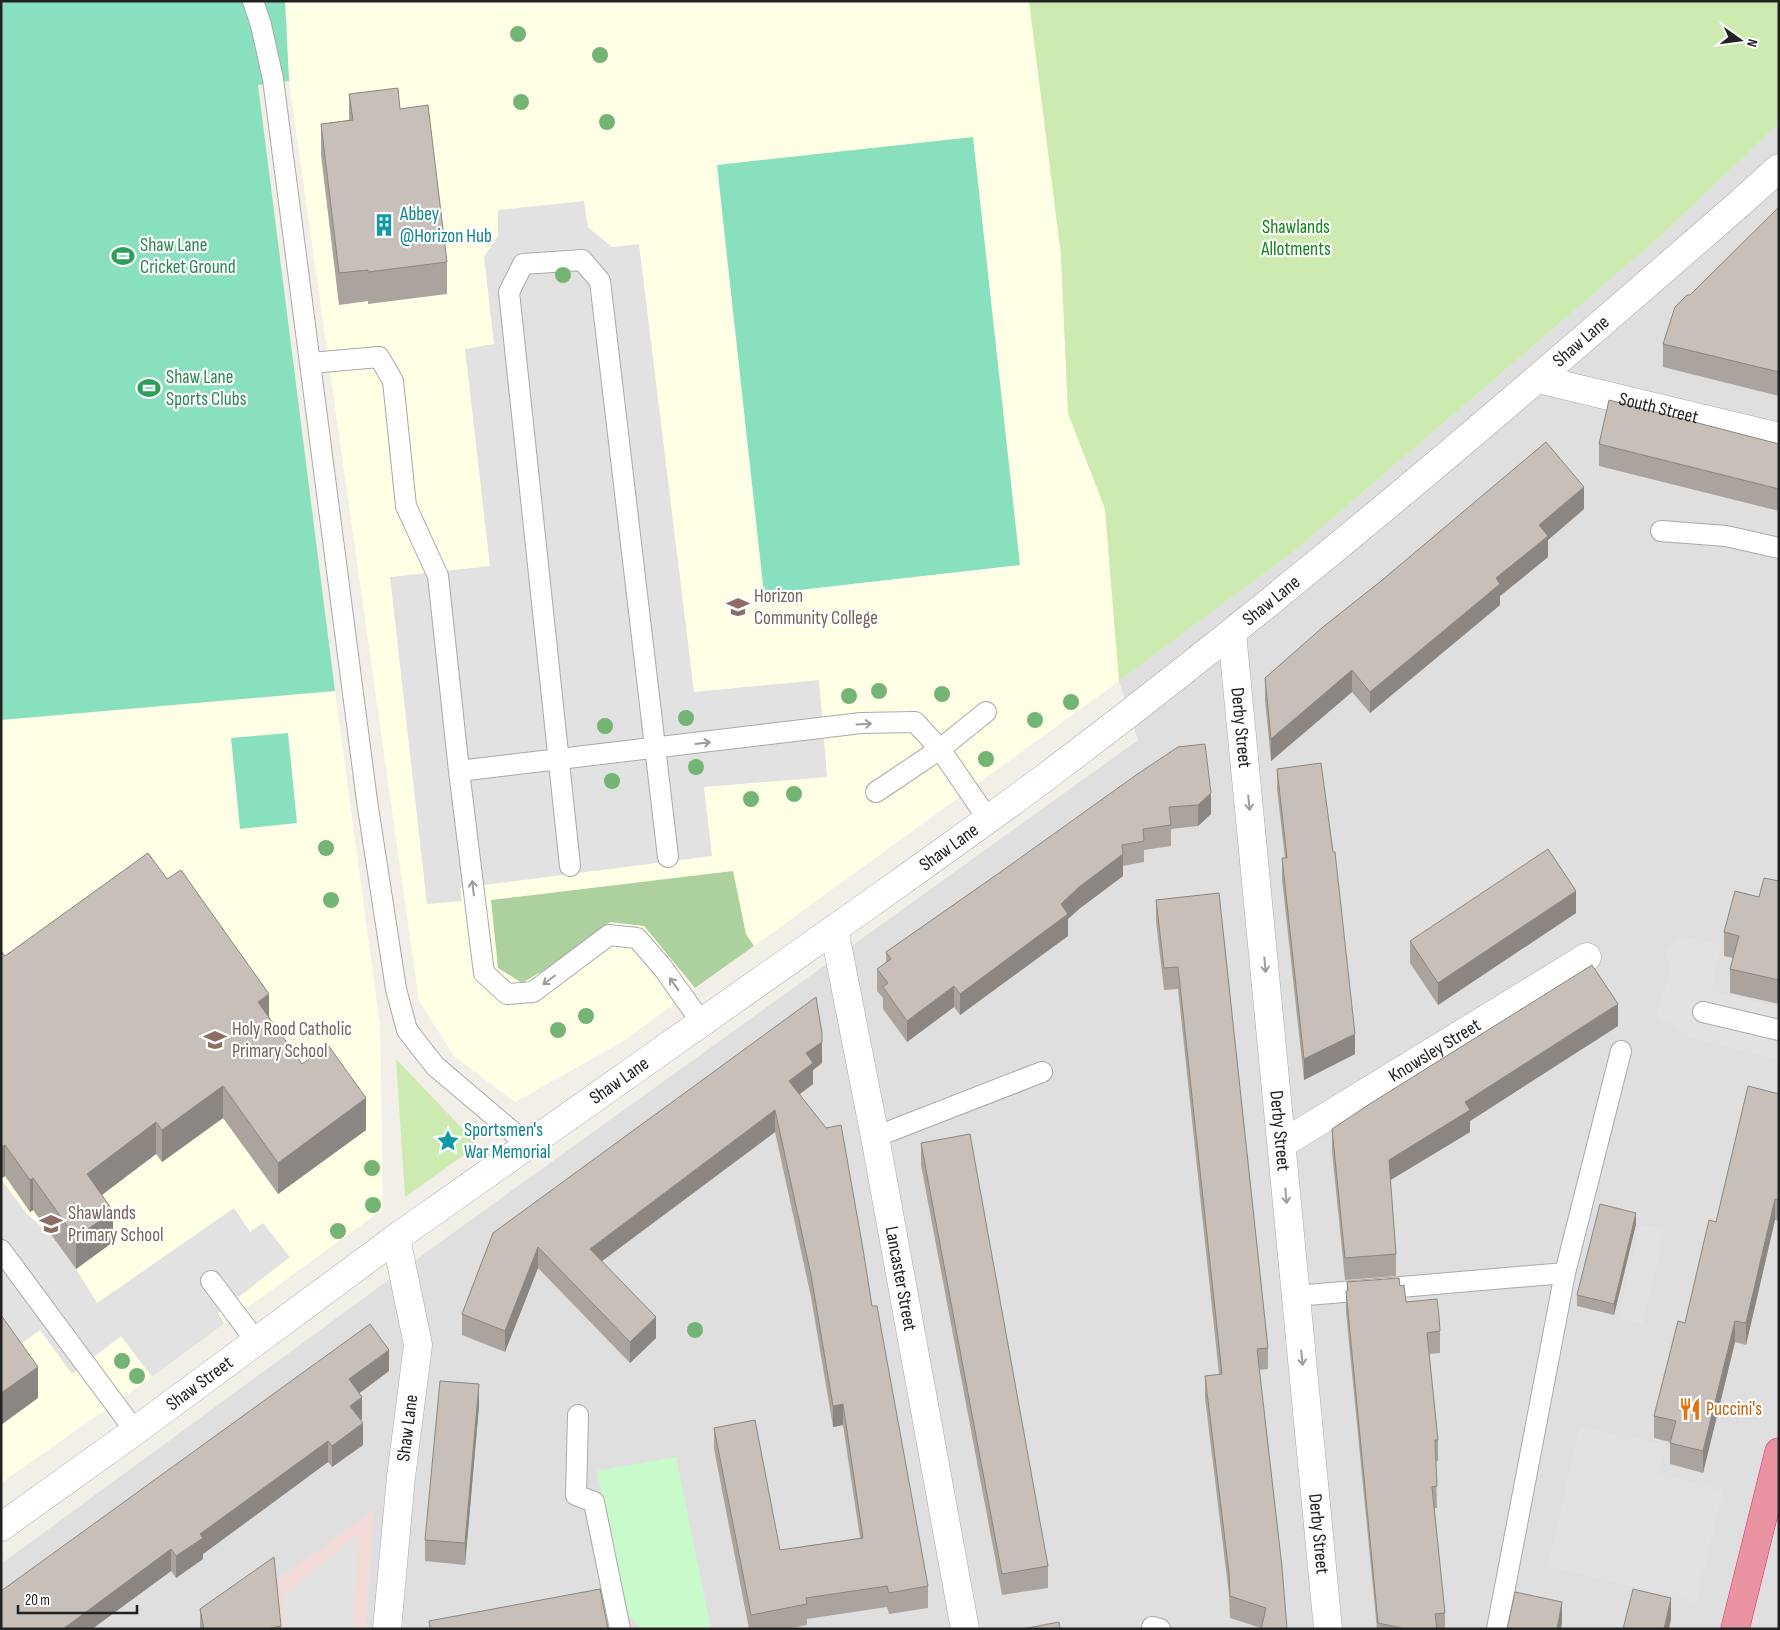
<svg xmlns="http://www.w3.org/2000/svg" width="1780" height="1630" viewBox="0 0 1780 1630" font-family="'Sofia Sans Condensed',sans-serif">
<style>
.residential{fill:#e0dfdf}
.commercial{fill:#f2dad9}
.education{fill:#ffffe5}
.grass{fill:#cdebb0}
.forest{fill:#add19e}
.park{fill:#c8facc}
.pitch{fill:#88e0be}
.parking{fill:#e2e2e2}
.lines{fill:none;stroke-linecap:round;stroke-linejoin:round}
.lane-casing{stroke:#a9a9a9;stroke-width:22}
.street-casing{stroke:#a9a9a9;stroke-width:29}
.highway-casing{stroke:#dc2a67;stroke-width:29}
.lane{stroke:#fff;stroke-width:20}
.street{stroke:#fff;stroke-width:28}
.highway{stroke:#e892a2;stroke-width:28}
.tree{fill:#74b475}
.wall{fill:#aba49e}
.shaded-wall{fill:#8b8681}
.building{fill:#c7bfb8;stroke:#8b8681}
.oneway{stroke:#9c9c9c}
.labels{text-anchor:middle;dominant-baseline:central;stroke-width:4.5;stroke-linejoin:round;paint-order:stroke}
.culture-label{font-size:19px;fill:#0d838f;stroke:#fff;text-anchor:start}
.park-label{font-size:19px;fill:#0c8416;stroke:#fff}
.leisure-label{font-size:19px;fill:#27864d;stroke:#fff;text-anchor:start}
.street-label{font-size:19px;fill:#222;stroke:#fff}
.education-label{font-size:19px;fill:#785e54;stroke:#fff;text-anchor:start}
.food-label{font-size:19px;fill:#c56008;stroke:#fff;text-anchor:start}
</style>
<rect width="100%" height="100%" fill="#f2efe9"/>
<!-- residential -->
<path class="residential" d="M1779 123V1629H1V1564L439 1243 1138 740 1119 681 1297 549 1662 235Z"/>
<!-- commercial -->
<path class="commercial" d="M374 1510 366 1629H208Z"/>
<!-- education -->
<path class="education" d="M285 1H1029L1061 255 1068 413 1105 509 1119 681 622 1042 515 1102 454 1056 419 1001 289 81Z
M335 691 380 1026 383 1209 152 1377 1 1483V720Z"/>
<!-- grass -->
<path class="grass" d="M1029 1H1779V123L1662 235 1297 549 1119 681 1105 509 1068 413 1061 255Z
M396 1059 478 1145 405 1197Z"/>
<!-- forest -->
<path class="forest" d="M733 871 746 934 754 946 695 988 644 926 610 922 548 968 522 983 498 968 491 900Z"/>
<!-- park -->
<path class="park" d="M676 1457 711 1629H642L626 1613 597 1471Z"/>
<!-- pitch -->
<path class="pitch" d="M1 1H285L289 81 258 85 335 691 1 720Z
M973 137 1020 565 764 594 717 165Z
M288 733 297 823 240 829 231 738Z"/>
<!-- parking -->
<path class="parking" d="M584 201 588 227 612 247 639 244 694 692 819 680 827 777 704 787 712 856 460 888 462 901 427 904 390 577 490 566 465 349 494 344 484 257 498 236V210Z
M1684 936 1721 946 1711 991 1779 1007V1060L1681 1036 1676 1026 1656 1018 1671 968 1664 949Z
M1 1179 27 1214 49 1233 76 1269 97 1303 234 1208 250 1232 263 1223 290 1257 218 1313 224 1324 152 1377 121 1336 72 1374 40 1330 14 1349 1 1331Z
M1641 1225 1665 1229 1642 1324 1618 1318Z
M1580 1426 1665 1445 1659 1473 1723 1491 1696 1602 1548 1566Z
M359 1534 352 1629H286L283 1596Z"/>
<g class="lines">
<defs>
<path id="lane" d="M253 1 261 25 273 79 367 801 396 989 407 1030 435 1066 527 1144
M311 363 379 357 393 381 406 506 438 576 459 771 484 973 507 994 533 992 609 935 637 938 663 968 702 1023
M1661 531 1726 536 1779 548
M459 771 861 723 915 722 940 749 988 819
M876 792 940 749 986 712
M570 866 509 292 523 264 582 260 600 281 668 857
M1703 1012 1779 1030
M875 1137 1042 1072
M1 1250 135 1431
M211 1281 256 1341
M1296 1296 1565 1273
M578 1415 576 1495 594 1502 620 1629
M1152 1627 1160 1629
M1497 1629 1565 1273 1621 1051"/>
<g id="street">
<path id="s1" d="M1538 379 1779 437"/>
<path id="s2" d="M1232 633 1328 1629"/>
<path id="s3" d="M834 929 875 1137 965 1629"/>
<path id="s4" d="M1282 1144 1587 957"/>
<path id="s5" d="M1 1527 135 1431 396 1238"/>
<path id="s6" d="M387 1629 401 1477 418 1345 396 1238C563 1119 731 1003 898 884 946 849 995 815 1043 779 1284 598 1512 402 1739 204L1779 168"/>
</g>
<path id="highway" d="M1735 1629 1779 1452"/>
</defs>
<!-- lane casing -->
<use href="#lane" class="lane-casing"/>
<!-- street casing -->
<use href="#street" class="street-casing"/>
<!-- highway casing -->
<use href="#highway" class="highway-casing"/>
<!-- lane -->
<use href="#lane" class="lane"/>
<!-- street -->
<use href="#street" class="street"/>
<!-- highway -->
<use href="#highway" class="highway"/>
</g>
<!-- trees -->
<g class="tree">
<circle cx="518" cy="34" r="8"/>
<circle cx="600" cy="55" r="8"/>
<circle cx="521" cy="102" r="8"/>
<circle cx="607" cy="122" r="8"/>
<circle cx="563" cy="275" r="8"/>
<circle cx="879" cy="691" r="8"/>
<circle cx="942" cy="694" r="8"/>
<circle cx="849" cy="696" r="8"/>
<circle cx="1071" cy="702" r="8"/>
<circle cx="686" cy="718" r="8"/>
<circle cx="1035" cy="720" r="8"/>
<circle cx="605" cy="726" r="8"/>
<circle cx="986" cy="759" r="8"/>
<circle cx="696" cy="767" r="8"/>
<circle cx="612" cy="781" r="8"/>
<circle cx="794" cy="794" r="8"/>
<circle cx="751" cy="799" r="8"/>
<circle cx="326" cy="848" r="8"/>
<circle cx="331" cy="900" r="8"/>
<circle cx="586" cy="1016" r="8"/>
<circle cx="558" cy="1030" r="8"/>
<circle cx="372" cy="1168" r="8"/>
<circle cx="373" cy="1205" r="8"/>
<circle cx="338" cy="1231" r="8"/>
<circle cx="695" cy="1330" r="8"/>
<circle cx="122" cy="1361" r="8"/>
<circle cx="137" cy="1376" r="8"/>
</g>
<!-- wall -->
<path class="wall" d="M349 94 400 109 447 262V294L368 304V301L339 305 321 155V124L349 120Z
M1779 207V396L1663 367V344L1690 295Z
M1599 444H1779V511L1599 466Z
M1584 509 1548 540V557L1500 596V605L1370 713 1352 692 1271 761 1265 700V678Z
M1178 747 1211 814 1198 826 1171 829V846L1144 850V862L1123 866V876L1079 909 1068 919V936L960 1015 954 1007 907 1042 883 1009V998L877 991V969L886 962V952L1002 871Z
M1277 769 1355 1054 1304 1080 1282 879V858H1285L1277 789Z
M167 879 302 1064 366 1130 278 1194 223 1118 162 1162 156 1154 102 1195 113 1242 76 1269 33 1210 30 1212 5 1176 1 1179V951L5 956Z
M1779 881V1004L1730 993V969L1733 958 1724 956V932L1759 897Z
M1219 893 1268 1348V1369L1259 1370 1282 1567 1261 1628 1230 1618 1229 1595 1205 1398V1376L1219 1374 1178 989 1164 990 1156 921V900Z
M1576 913 1438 1005 1410 963V941Z
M1618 1026 1470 1121V1132L1390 1180 1396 1254V1276L1345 1280 1332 1151V1129Z
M822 1063 813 1070V1084L800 1094 872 1306 928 1586V1608L889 1614 887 1607 807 1619V1625L787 1629H749L714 1449V1428L780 1550 860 1538 843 1425 833 1427 811 1297 775 1132 602 1261 656 1338 630 1363 538 1268 505 1352 462 1335V1314L493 1233Z
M1779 1094V1221L1775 1220 1746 1345 1735 1342 1703 1473 1670 1464V1442L1654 1438V1416L1685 1323 1716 1222Z
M921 1143 1048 1566V1588L1002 1595 921 1165Z
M1636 1224 1614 1315 1577 1306V1295Z
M1347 1282 1400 1286 1406 1302 1440 1331V1353L1429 1354 1438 1440V1461H1436L1437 1508H1434L1445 1613V1629H1377L1346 1312V1291H1347Z
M389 1371 359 1393 362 1419 360 1420 363 1445 332 1467 328 1462 203 1554V1559L176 1578 171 1571 92 1629H1Z
M479 1406 465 1565 425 1561V1540Z
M200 1609 281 1626V1629H200Z"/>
<!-- shaded-wall -->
<path class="shaded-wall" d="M1584 487V509L1548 540V557L1500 596V605L1370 713V692L1496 578 1539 525Z
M1352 670V692L1271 761V739Z
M1211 793V814L1198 826V805Z
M1123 854V876L1079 909 1068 919V936L960 1015V994L1079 887Z
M1576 891V913L1438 1005V983Z
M954 986V1007L907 1042V1021Z
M269 994V1026L258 1002Z
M1618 1004V1026L1470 1121V1132L1389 1181V1160L1465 1102Z
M1355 1034V1054L1304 1080V1059Z
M822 1042V1063L813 1070V1084L789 1102V1081L806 1053Z
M223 1086V1118L162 1162V1130Z
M366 1098V1130L278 1194V1163Z
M775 1110V1132L590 1270V1249Z
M156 1122V1154L87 1206V1174Z
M5 1145V1176L1 1179V1147Z
M33 1178V1210L30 1212V1180Z
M1775 1199V1220L1746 1345V1323Z
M113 1211V1242L76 1269V1238Z
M1636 1213V1224L1614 1315V1304Z
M538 1247V1268L505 1352V1331Z
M656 1317V1338L630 1363V1342Z
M1735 1321V1342L1703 1473V1451Z
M389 1350V1371L349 1401V1379Z
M38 1367V1398L1 1425V1393Z
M479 1384V1406L465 1565V1543Z
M362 1397V1419L350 1427V1406Z
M843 1404V1425L833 1427V1406Z
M363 1423V1445L332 1467V1446Z
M328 1441V1462L203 1554V1559L176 1578V1556L200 1534Z
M171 1549V1571L92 1629H63Z
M1671 1598V1619L1669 1629H1664Z
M1562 1602V1623L1561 1629H1557Z"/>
<!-- building -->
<path class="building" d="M398 88 400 109 428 105 447 262 368 272V270L339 273 321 124 353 120 349 94Z
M1779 207V372L1663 344 1675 307 1687 295H1690Z
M1609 400 1779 444V489L1599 444Z
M1546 442 1584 487 1539 525 1548 536 1496 578 1500 584 1370 692 1352 670 1271 739 1265 678 1323 627 1381 581Z
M1205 744 1211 793 1198 805 1169 807 1171 825 1143 829 1144 841 1122 845 1123 854 1079 887 1061 904 1068 914 960 994 954 986 907 1021 883 987 888 983 877 969 891 959 886 952 1002 871 1136 775 1178 747Z
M1321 763 1333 852H1335L1355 1034 1304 1059 1282 858H1287L1277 769Z
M1548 849 1576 891 1438 983 1410 941Z
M148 853 167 879 181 870 269 994 258 1002 302 1064 328 1045 366 1098 278 1163 223 1086 162 1130 156 1122 87 1174 113 1211 76 1238 33 1178 30 1180 5 1145 1 1147V951L5 956Z
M1764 878 1779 881V980L1730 969 1739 936 1724 932 1735 891 1759 897Z
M1219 893 1268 1348 1257 1349 1282 1567 1287 1629H1261L1266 1608 1230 1596 1229 1573 1205 1376 1222 1374 1178 967 1164 968 1156 900Z
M1592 965 1618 1004 1465 1102 1470 1110 1389 1160 1396 1254 1345 1258 1332 1129 1368 1105Z
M816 997 822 1033V1042L806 1053 813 1063 789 1081 826 1128 841 1125 863 1249 872 1306H877L928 1586 889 1593 887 1586 806 1598 807 1604 751 1615 714 1428 755 1420 780 1550 863 1538 843 1404 833 1406 811 1275 775 1110 590 1249 656 1317 630 1342 538 1247 505 1331 462 1314 493 1233Z
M1748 1086 1779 1094V1200L1775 1199 1746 1323 1735 1321 1703 1451 1670 1443 1676 1421 1654 1416 1678 1321 1685 1323 1709 1220 1716 1222Z
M970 1134 1048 1566 1002 1574 921 1143Z
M1600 1204 1636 1213 1614 1304 1577 1295Z
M1399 1278 1400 1286 1404 1285 1406 1302 1437 1299 1439 1316 1440 1331 1427 1333 1438 1440H1435L1437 1486 1432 1487 1445 1613 1435 1614 1437 1629H1406L1378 1623 1346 1291H1348L1347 1282Z
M1 1315 38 1367 1 1393Z
M370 1324 389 1350 349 1379 362 1397 350 1406 363 1423 332 1446 328 1441 200 1534 203 1538 176 1556 171 1549 63 1629H1V1591Z
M440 1381 479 1384 465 1543 425 1540Z
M274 1557 281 1626 266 1629H204L200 1609Z
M600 1589 608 1629H430L429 1621Z
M1633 1589 1671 1598 1664 1629H1623Z
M1515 1592 1562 1602 1557 1629H1507Z
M1059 1622 1060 1629H1022Z"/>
<!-- one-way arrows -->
<defs><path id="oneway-shaft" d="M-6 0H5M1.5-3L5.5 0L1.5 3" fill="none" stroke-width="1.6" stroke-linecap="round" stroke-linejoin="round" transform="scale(1.25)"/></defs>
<g class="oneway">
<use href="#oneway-shaft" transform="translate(864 724) rotate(-3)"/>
<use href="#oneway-shaft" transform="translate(703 743) rotate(-7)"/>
<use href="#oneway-shaft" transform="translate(1249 803) rotate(84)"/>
<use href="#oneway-shaft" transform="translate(473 888) rotate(-97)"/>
<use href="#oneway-shaft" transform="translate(1265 965) rotate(85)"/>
<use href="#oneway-shaft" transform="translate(549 980) rotate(143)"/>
<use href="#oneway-shaft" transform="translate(674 984) rotate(-125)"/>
<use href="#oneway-shaft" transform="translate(1286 1196) rotate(85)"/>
<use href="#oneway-shaft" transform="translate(1302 1358) rotate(84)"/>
</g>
<!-- icons -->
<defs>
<symbol id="building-bare" viewBox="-9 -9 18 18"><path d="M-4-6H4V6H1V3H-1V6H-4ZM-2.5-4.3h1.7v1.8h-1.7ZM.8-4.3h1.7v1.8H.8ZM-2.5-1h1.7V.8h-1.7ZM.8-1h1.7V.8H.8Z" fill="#0f9aa8" stroke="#fff" stroke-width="2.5" paint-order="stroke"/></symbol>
<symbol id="stadium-bare" viewBox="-9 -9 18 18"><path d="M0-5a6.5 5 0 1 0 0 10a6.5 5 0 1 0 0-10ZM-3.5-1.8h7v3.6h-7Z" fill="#2e9e5b" stroke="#fff" stroke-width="2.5" paint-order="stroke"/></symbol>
<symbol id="school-bare" viewBox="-9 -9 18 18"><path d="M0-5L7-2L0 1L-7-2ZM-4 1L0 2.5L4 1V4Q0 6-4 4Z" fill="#8d6e63" stroke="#fff" stroke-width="2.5" paint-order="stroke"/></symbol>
<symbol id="sight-bare" viewBox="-9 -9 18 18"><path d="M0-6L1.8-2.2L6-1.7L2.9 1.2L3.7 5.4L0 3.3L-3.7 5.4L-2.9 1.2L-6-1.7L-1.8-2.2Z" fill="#0f9aa8" stroke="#fff" stroke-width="2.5" paint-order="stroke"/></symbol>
<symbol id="restaurant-bare" viewBox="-9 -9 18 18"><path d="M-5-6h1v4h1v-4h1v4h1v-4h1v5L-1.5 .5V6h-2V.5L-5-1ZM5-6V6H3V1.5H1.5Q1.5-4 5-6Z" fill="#e8710a" stroke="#fff" stroke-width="2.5" paint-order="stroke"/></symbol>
</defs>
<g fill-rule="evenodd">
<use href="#building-bare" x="368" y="209" width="32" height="32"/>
<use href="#stadium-bare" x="107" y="240" width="32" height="32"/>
<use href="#stadium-bare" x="133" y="372" width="32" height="32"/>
<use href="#school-bare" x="722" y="591" width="32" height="32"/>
<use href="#school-bare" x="199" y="1024" width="32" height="32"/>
<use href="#sight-bare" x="432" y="1125" width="32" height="32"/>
<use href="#school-bare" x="35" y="1208" width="32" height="32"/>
<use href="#restaurant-bare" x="1674" y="1393" width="32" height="32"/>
</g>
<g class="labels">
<!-- culture labels -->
<g class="culture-label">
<text x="400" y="214">Abbey<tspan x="400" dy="22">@Horizon Hub</tspan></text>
<text x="464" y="1130">Sportsmen's<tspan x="464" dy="22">War Memorial</tspan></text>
</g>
<!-- park labels -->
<g class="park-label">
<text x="1296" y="227">Shawlands<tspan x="1296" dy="22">Allotments</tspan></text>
</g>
<!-- leisure labels -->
<g class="leisure-label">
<text x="140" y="245">Shaw Lane<tspan x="140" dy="22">Cricket Ground</tspan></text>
<text x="166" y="377">Shaw Lane<tspan x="166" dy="22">Sports Clubs</tspan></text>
</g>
<!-- street labels -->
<g class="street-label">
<text stroke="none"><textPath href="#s6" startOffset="1882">Shaw Lane</textPath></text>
<text stroke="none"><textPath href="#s1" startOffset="124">South Street</textPath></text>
<text stroke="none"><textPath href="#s6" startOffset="1478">Shaw Lane</textPath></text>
<text stroke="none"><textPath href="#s2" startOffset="95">Derby Street</textPath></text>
<text stroke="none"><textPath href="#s6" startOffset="1072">Shaw Lane</textPath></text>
<text stroke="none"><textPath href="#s4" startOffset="179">Knowsley Street</textPath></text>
<text stroke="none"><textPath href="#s6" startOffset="668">Shaw Lane</textPath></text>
<text stroke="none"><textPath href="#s2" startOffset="500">Derby Street</textPath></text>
<text stroke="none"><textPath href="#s3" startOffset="356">Lancaster Street</textPath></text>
<text stroke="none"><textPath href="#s5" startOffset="245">Shaw Street</textPath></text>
<text stroke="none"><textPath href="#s6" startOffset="202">Shaw Lane</textPath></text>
<text stroke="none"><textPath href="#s2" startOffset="905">Derby Street</textPath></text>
</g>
<!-- education labels -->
<g class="education-label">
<text x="754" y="596">Horizon<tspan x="754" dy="22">Community College</tspan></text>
<text x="232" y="1029">Holy Rood Catholic<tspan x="232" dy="22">Primary School</tspan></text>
<text x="68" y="1213">Shawlands<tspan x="68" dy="22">Primary School</tspan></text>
</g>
<!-- food labels -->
<g class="food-label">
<text x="1706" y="1409">Puccini's</text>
</g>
</g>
<!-- border -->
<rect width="1780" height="1630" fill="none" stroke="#222222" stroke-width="5"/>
<!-- north arrow -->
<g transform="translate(1740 40) rotate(104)" stroke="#ffffff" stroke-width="4" paint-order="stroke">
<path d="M0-4L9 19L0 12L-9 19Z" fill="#222222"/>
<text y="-8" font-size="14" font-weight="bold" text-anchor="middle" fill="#222222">N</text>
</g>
<!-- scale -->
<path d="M18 1605v8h119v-8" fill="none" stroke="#222222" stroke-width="2.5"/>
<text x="25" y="1605" font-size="15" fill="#222222" stroke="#ffffff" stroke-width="4" paint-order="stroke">20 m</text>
</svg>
